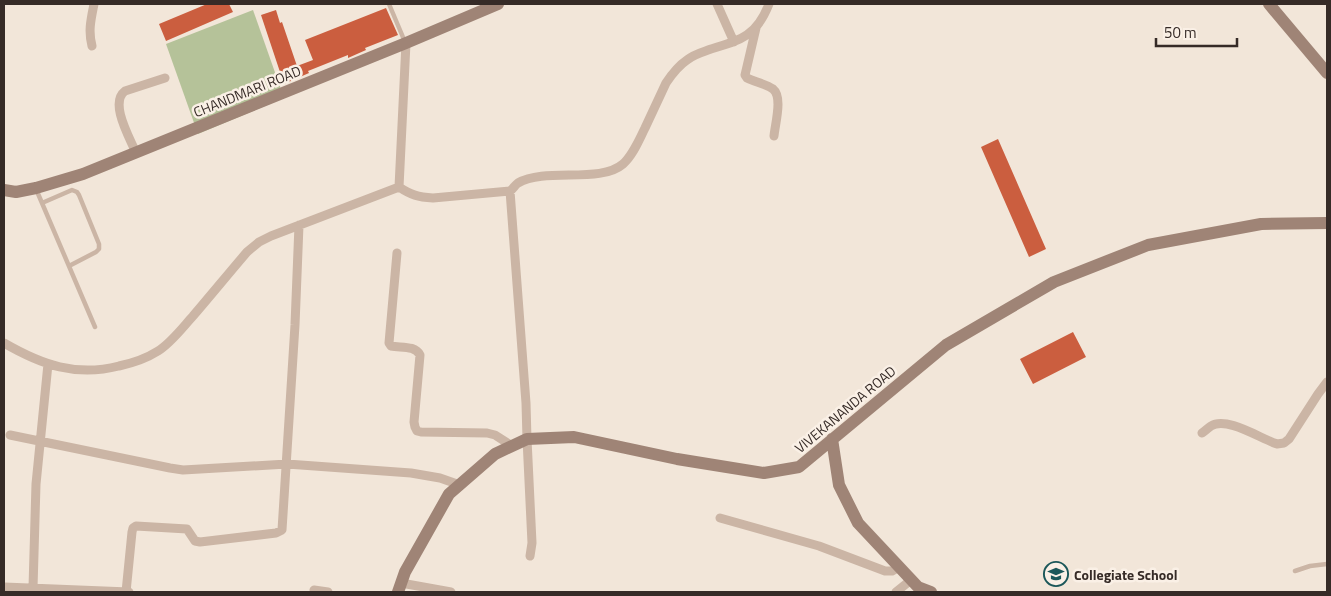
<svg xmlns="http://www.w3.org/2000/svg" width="1331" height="596" viewBox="0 0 1331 596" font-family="'Titillium Web',sans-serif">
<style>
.green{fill:#b5c299}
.building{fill:#cb5e3f}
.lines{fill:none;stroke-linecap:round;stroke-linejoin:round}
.lane{stroke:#cbb5a5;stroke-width:4.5}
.street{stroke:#cbb5a5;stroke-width:9}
.secondary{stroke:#9f8476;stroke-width:12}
.labels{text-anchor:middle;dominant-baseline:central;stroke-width:5;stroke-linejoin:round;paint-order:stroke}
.street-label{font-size:14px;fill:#362b27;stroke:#faf0e6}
.poi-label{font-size:14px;font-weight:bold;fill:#362b27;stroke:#faf0e6;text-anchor:start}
</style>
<rect width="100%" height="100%" fill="#f2e6d9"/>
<!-- green -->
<path class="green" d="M253 10 284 98 198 134 166 44Z"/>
<!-- building -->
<path class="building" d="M207 4H229L233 12 166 41 159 24Z
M386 8 398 35 365 48 366 50 348 58V55L308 71 309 73 284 84 261 15 276 10 280 23 282 22 297 66 313 60 305 40Z
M998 139 1046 249 1029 257 981 147Z
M1073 332 1086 357 1033 384 1020 359Z"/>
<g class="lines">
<!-- lane -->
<path class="lane" d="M389 4 405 42
M36 189 95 327
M42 203 72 190 77 192 79 195 99 244V249L96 252 69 266
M1295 571 1310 566 1327 564"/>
<!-- street -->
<path class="street" d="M717 4 734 42
M756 28 745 75 747 78C755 82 766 84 773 89 783 97 775 124 774 136
M92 46C88 31 91 19 94 4
M136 153C130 138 109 103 125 91L165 78
M399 187C411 195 418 197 433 198L510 191
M397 253 389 343 391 346C401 348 415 345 420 355L414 422 415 427 417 431 421 432 487 433 495 435 512 446
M4 343C42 365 76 377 119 366 133 363 147 358 158 351 171 343 183 327 193 316 211 295 229 273 247 252L259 242 271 236 399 187 406 43
M1202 433C1205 431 1208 428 1211 426 1227 416 1261 439 1277 444L1284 443 1289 439 1318 394 1327 382
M10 435 170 468 183 470 287 464 411 473 440 478 460 485
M720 518 819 546 885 571H892L899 567
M530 556 532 543 527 439 526 403 510 191C513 189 515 185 518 183 546 167 600 184 623 164 633 155 639 140 645 128 652 113 659 98 666 83 672 74 678 66 687 60 694 54 703 52 711 49 742 40 757 35 769 4
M401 583 451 592
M4 587 129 592
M33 588 36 484 48 364
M314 590 328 592
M126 592 132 532 133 528 136 526 187 529 195 541 200 542 276 533 282 530 295 325 299 225
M896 592 911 580"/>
<!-- secondary -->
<path class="secondary" d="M1269 4 1327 73
M4 190 16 192 36 188 83 174 406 43 498 4
M832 439 839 485 858 523 918 587 931 592
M398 592 405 572 449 494 495 454 527 439 574 437 677 459 764 473 799 467 946 345 1054 282 1148 245 1261 224 1327 223"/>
</g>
<!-- icons -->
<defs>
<symbol id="school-ring" viewBox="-11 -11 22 22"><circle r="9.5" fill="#faf0e6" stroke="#1b5759" stroke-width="1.5"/><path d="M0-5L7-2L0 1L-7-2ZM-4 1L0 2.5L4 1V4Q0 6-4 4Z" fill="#1b5759"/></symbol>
</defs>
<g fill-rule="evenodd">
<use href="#school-ring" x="1042" y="560" width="28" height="28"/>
</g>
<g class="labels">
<!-- street labels -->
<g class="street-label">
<text transform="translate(247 91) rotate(-22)">CHANDMARI ROAD</text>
<text transform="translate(845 409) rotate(-40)">VIVEKANANDA ROAD</text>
</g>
<!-- poi labels -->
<g class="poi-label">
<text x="1074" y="574">Collegiate School</text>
</g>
</g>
<!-- border -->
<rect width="1331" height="596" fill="none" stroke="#362b27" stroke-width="10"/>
<!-- scale -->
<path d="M1156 38v8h81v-8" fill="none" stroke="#362b27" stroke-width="2.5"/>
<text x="1164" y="38" font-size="15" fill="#362b27" stroke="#faf0e6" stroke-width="4" paint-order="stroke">50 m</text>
</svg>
